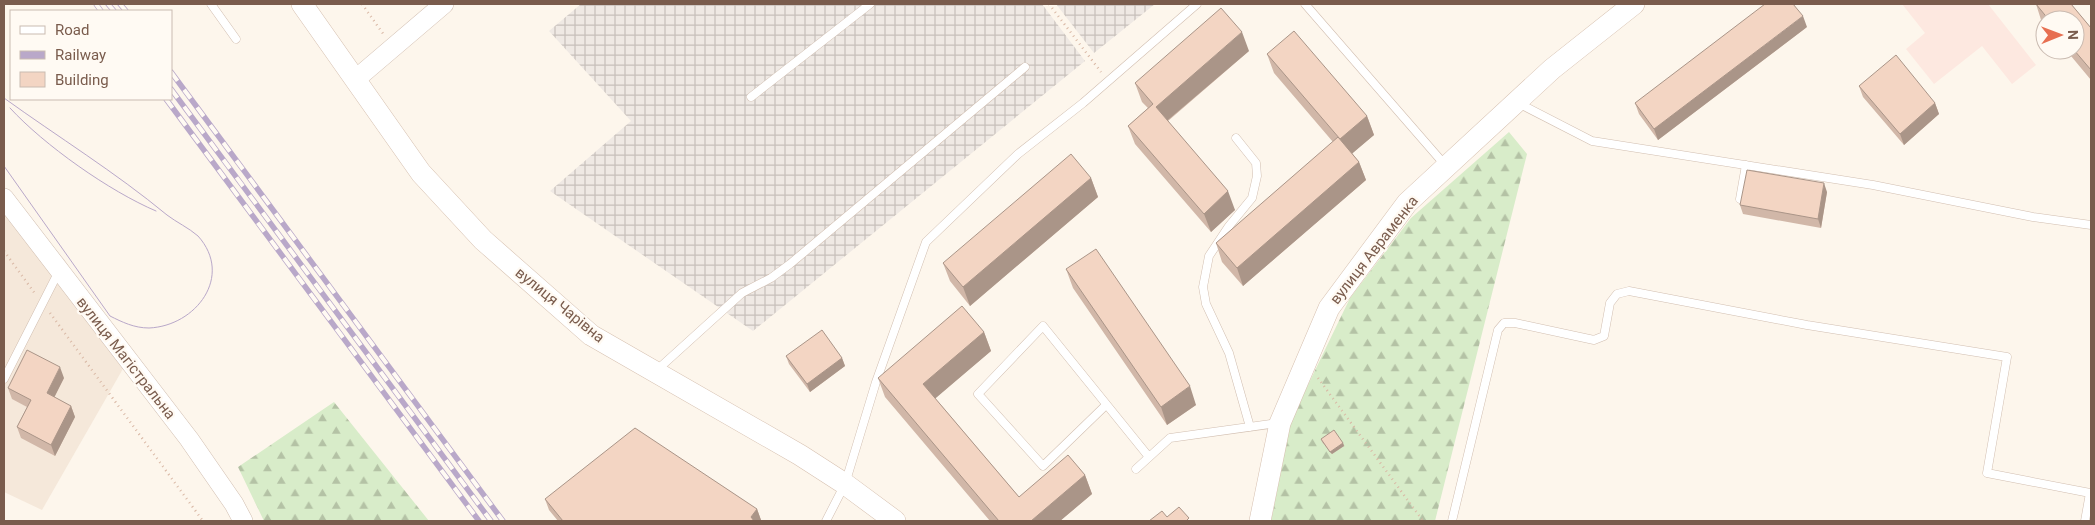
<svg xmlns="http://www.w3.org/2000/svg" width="2095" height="525" viewBox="0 0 2095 525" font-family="Roboto,sans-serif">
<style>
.residential{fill:#f5e8da}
.commercial{fill:#fde8e0}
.industrial{fill:url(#industrial-grid)}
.forest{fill:url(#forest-firs)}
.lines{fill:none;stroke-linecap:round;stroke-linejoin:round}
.service-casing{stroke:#d1beb0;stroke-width:9}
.tertiary-casing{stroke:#d1beb0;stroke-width:20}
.secondary-casing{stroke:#d6c0b0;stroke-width:22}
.path{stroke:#d9b8a5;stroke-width:2.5;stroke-dasharray:1 4;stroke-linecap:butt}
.service{stroke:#fff;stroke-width:8}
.tertiary{stroke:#fff;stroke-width:19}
.secondary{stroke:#fff;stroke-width:21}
.tram{stroke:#b9a8c9;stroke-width:1}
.rail-casing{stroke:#b9a8c9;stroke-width:5.5}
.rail{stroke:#fffaf3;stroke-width:4;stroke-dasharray:11;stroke-linecap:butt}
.wall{fill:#d1b7a8}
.shaded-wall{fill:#aa9588}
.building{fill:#f3d5c3;stroke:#aa9588}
.labels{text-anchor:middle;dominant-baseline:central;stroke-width:4.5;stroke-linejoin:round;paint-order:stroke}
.street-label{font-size:15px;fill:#7a5c4d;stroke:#fffaf3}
</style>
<defs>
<pattern id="industrial-grid" width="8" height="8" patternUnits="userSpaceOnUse" patternTransform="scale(1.25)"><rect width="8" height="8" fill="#efe9e4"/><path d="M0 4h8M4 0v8" fill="none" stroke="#c7c0bb"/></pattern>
<pattern id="forest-firs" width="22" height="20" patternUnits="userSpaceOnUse" patternTransform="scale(1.25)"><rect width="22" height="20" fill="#d8ecc9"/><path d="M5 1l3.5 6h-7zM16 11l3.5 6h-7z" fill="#b4c2a5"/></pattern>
</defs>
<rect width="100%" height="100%" fill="#fdf6ec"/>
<!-- residential -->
<path class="residential" d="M4 198 64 259 128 360 42 510 4 492Z"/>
<!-- commercial -->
<path class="commercial" d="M1902 4H1988L2036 65 2012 84 1982 46 1934 84 1906 49 1925 33Z"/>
<!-- industrial -->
<path class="industrial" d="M581 4H1042L1085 61 753 331 550 191 631 121 549 31Z
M1056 4H1155L1094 53Z"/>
<!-- forest -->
<path class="forest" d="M1509 132 1527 154 1435 521H1271L1291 420 1350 298 1411 218Z
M334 402 429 521H264L238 467Z"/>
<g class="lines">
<defs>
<path id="service" d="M211 4 236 39
M1305 4 1445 165
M751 97 870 4
M1518 103 1592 141 1873 185 2033 217 2091 225
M1236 138 1256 163 1257 176 1252 198 1229 226 1209 256 1203 287 1206 304 1229 353 1250 427
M1740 199 1746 165
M657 370 742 293 771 278 790 264 1025 67
M4 379 59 271
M1106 405 1043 466 978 394 1043 326 1149 457
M1136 469 1170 438 1278 423
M826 521 845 484 876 382 926 242 1018 154 1083 103 1197 4
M1452 521 1498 330 1504 323H1515L1594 340 1604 336 1610 303 1617 294 1629 291 1807 325 2007 357 1987 473 2090 493 2085 521"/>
<path id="tertiary" d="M356 79 444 4
M4 198 189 439 234 504 243 521"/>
<path id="secondary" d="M302 4 421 173 483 240 591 335 800 455 845 484 895 521
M1260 521 1280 423 1329 308 1407 203 1552 69 1634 4"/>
</defs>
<!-- service casing -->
<use href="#service" class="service-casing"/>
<!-- tertiary casing -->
<use href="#tertiary" class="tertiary-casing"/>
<!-- secondary casing -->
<use href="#secondary" class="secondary-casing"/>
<!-- path -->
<path class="path" d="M362 4 384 35
M1049 4 1101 72
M4 251 36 295
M50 313 203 521
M1318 378 1423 521"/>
<!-- service -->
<use href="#service" class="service"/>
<!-- tertiary -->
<use href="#tertiary" class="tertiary"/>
<!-- secondary -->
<use href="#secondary" class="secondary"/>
<!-- tram -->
<path class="tram" d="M4 98C58 137 115 172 167 215 176 222 189 228 198 236 234 276 196 326 149 328 134 328 122 322 110 316L4 166
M10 108C44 145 109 191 156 211"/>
<defs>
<path id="rail" d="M96 4 101 11
M108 4 114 11
M120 4 126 11
M171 72 503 521
M171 89 491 521
M166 99 479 521"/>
</defs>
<!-- rail casing -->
<use href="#rail" class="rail-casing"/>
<!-- rail -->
<use href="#rail" class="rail"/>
</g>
<!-- wall -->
<path class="wall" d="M2036 4H2071L2091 28V80L2066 50H2075V20H2045V26L2042 23Z
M1807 27 1658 140 1639 114 1635 103Z
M1249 51 1168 121 1235 210 1211 232 1135 144 1128 126 1148 108 1142 102 1135 83Z
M1267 54 1367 116 1374 135 1352 153 1359 162 1366 180 1243 286 1222 262 1216 243 1333 142 1274 73Z
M1859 86 1935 103 1939 114 1904 145 1863 97Z
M1091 178 1098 197 970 306 950 281 943 263Z
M1827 192 1821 228 1743 214 1740 205Z
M1066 269 1196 405 1167 425 1073 288Z
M984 332 991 351 935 398 1019 497 1085 475 1092 494 1060 521H990L885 397 878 378Z
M786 356 842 358 845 366 810 392 789 364Z
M64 378 54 397 71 406 75 417 55 456 21 438 17 427 27 407 12 399 8 388Z
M1321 439 1343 443 1344 446 1332 454 1322 442Z
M545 499 757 509 761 520 760 521H558L549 510Z"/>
<!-- shaded-wall -->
<path class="shaded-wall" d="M1803 16 1807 27 1658 140 1654 129Z
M1242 32 1249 51 1162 125 1156 107Z
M1935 103 1939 114 1904 145 1900 134Z
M1367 116 1374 135 1347 158 1340 139Z
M1359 162 1366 180 1243 286 1237 268Z
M1091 178 1098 197 970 306 963 287Z
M1824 183 1827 192 1821 228 1818 219Z
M1228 191 1235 210 1211 232 1204 214Z
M984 332 991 351 930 403 923 384Z
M842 358 845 366 810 392 807 384Z
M60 367 64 378 51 404 47 393Z
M1190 386 1196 405 1167 425 1161 407Z
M71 406 75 417 55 456 51 445Z
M1343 443 1344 446 1332 454 1330 452Z
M1085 475 1092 494 1060 521H1031Z
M757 509 761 520 760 521H752L751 517Z"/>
<!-- building -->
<path class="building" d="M1765 4H1793L1803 16 1654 129 1635 103Z
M2036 4H2071L2091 28V70L2074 50 2075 20H2049Z
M1221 8 1242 32 1156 107 1228 191 1204 214 1128 126 1153 104 1135 83Z
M1294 31 1367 116 1340 139 1267 54Z
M1896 55 1935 103 1900 134 1859 86Z
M1338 137 1359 162 1237 268 1216 243Z
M1071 154 1091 178 963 287 943 263Z
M1747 170 1824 183 1818 219 1740 205Z
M1096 249 1190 386 1161 407 1066 269Z
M962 306 984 332 923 384 1019 497 1068 455 1085 475 1031 521H999L878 378Z
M822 330 842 358 807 384 786 356Z
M27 350 60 367 47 393 71 406 51 445 17 427 31 400 8 388Z
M635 428 757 509 751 517 754 521H563L545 499Z
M1334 430 1343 443 1330 452 1321 439Z
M1179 507 1189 518 1186 521H1149L1162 511 1167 517Z"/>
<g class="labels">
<!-- street labels -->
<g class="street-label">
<text transform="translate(1374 250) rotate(-52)">вулиця Авраменка</text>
<text transform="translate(560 305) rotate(39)">вулиця Чарівна</text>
<text transform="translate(126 358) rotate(52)">вулиця Магістральна</text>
</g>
</g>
<!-- border -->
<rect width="2095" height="525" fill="none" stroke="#7a5c4d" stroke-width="10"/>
<!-- legend -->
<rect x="10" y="10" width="162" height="90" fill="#fffaf3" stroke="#cabbb1"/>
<rect x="20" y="26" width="25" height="8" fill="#ffffff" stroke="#cabbb1"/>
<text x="55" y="35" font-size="15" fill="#7a5c4d">Road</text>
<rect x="20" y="51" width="25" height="8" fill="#b9a8c9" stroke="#cabbb1"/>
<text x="55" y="60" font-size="15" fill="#7a5c4d">Railway</text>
<rect x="20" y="72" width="25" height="15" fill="#f3d5c3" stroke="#cabbb1"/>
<text x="55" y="85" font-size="15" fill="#7a5c4d">Building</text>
<!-- north arrow -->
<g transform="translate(2060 35) rotate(89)"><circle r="24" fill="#fffaf3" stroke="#cabbb1"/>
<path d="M0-4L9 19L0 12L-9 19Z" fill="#e76f51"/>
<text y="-8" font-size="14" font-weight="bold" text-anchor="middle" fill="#7a5c4d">N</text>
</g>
</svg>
